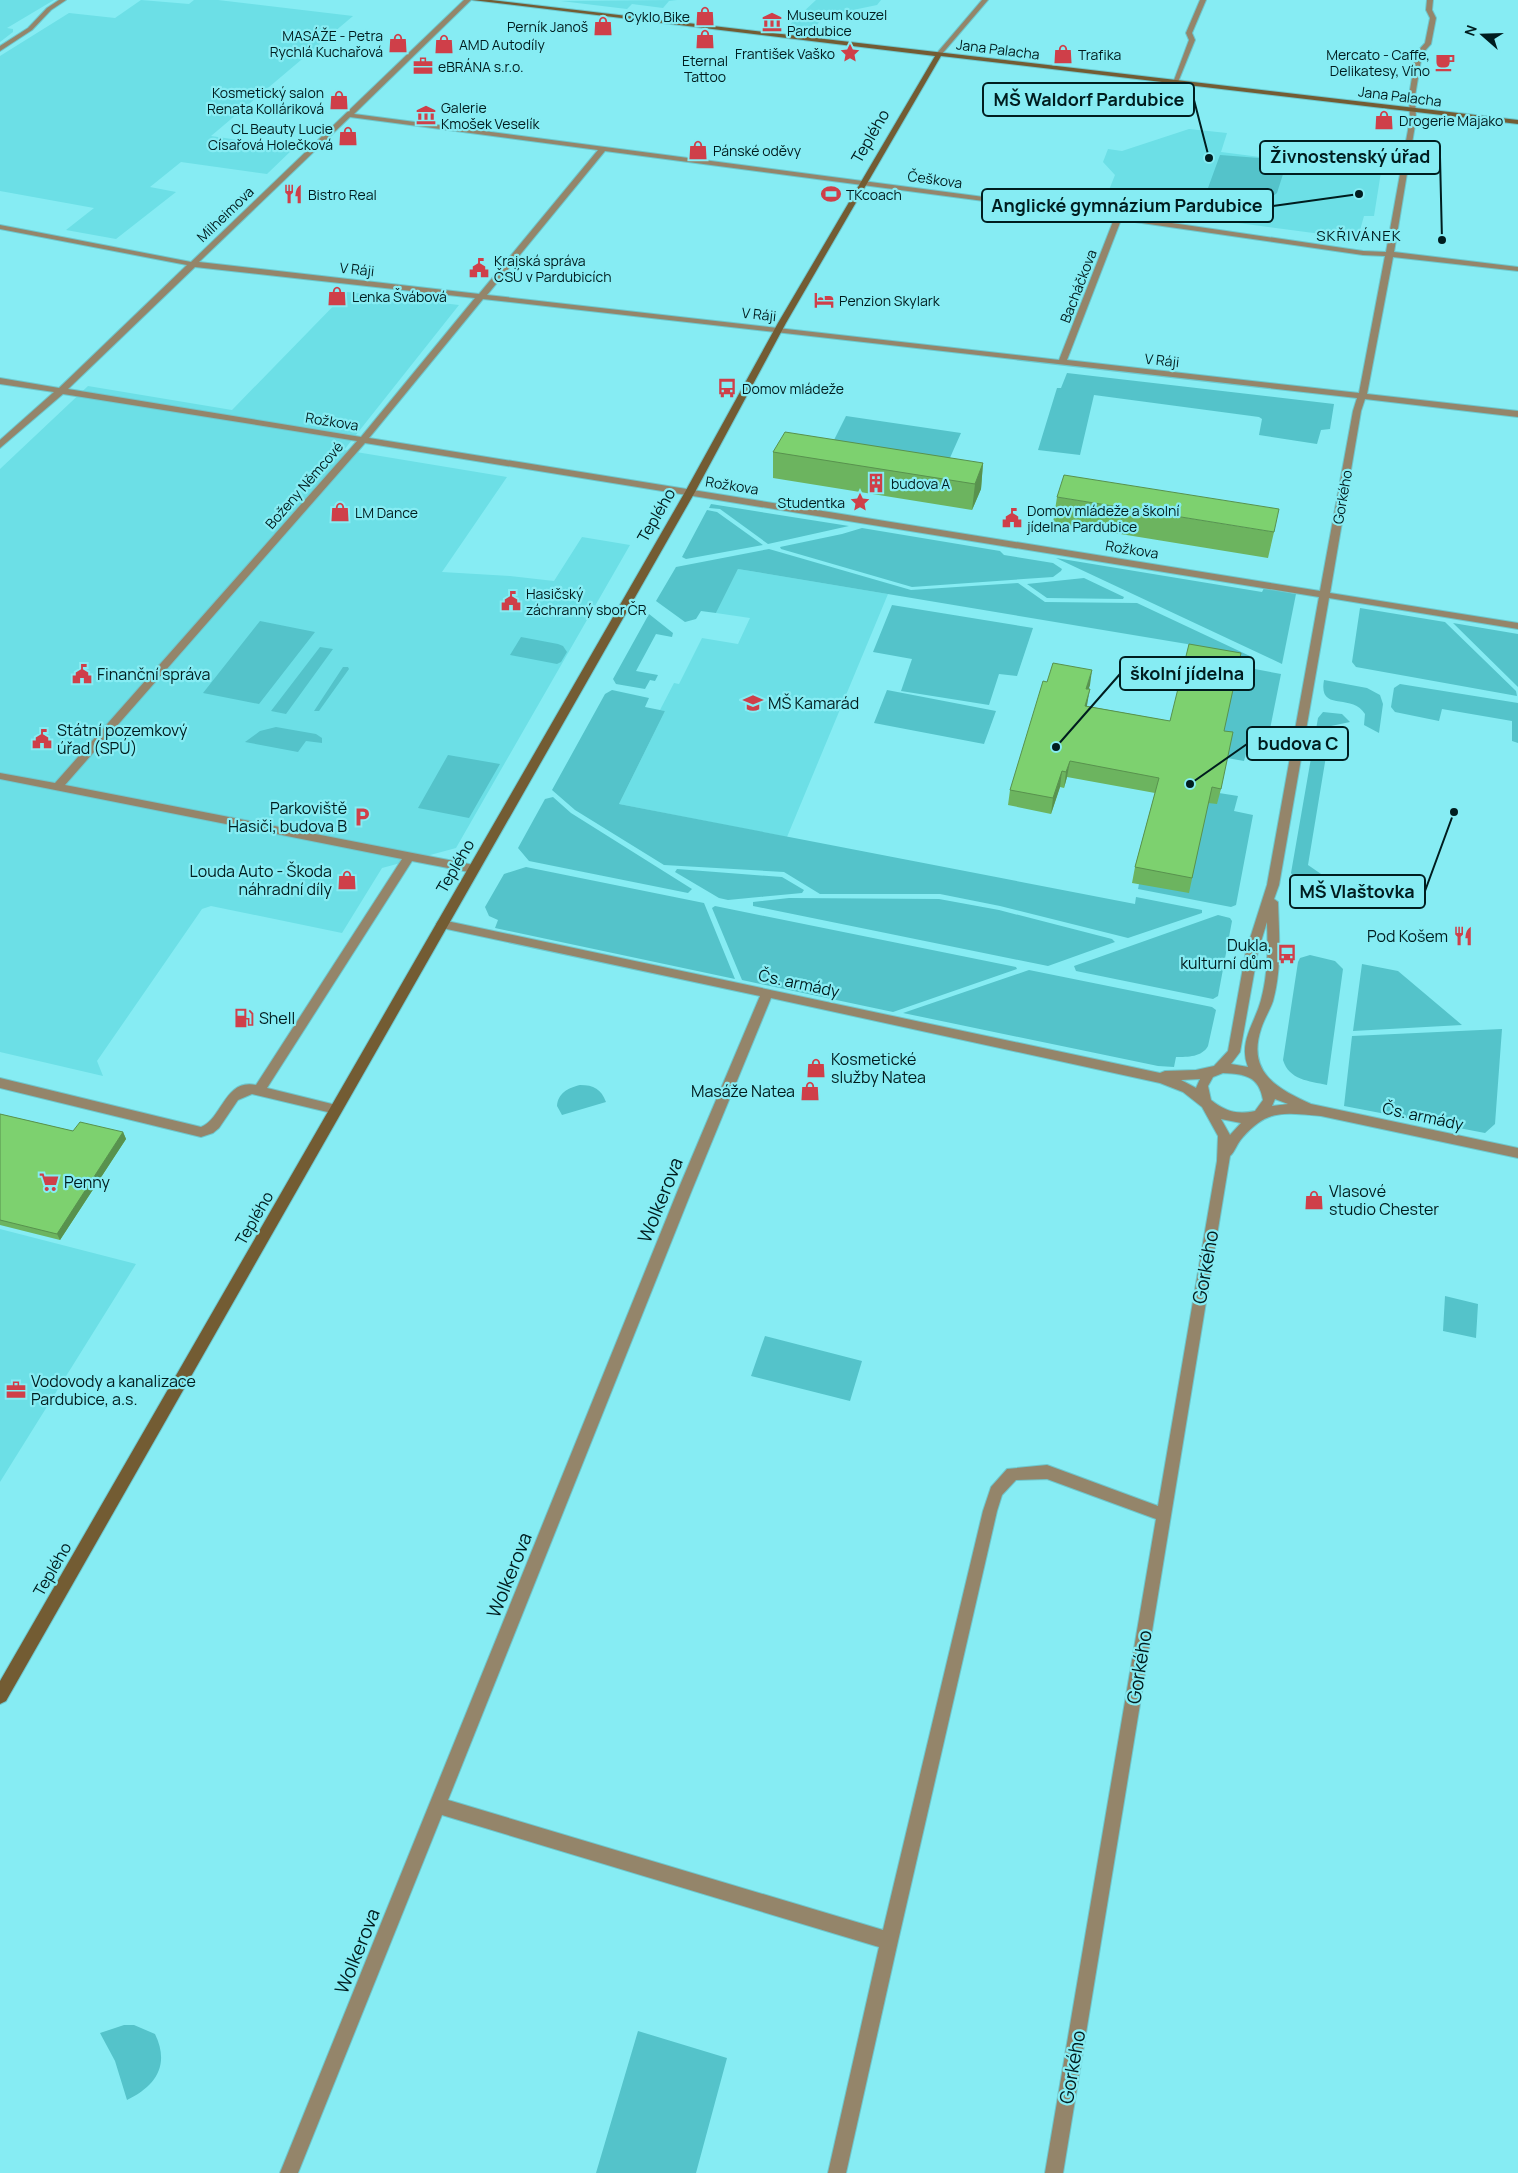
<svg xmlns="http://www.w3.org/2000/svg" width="1518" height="2173" viewBox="0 0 1518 2173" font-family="Manrope,sans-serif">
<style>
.built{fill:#6cdfe6}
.green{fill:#54c3ca}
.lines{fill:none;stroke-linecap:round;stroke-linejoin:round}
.street-casing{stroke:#6ec7cd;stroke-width:2}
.secondary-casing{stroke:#6ec7cd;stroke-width:2}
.street{fill:#94856a;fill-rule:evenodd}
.secondary{fill:#735c33;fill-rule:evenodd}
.wall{fill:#6cb45f}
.shaded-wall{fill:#58924e}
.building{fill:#7dd16f;stroke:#58924e}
.labels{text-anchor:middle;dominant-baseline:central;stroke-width:4.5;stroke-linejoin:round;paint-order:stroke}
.far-poi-label{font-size:14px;fill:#001d1f;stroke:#86ecf3;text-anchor:start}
.far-street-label{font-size:14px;fill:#001d1f;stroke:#86ecf3}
.far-neighbourhood-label{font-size:15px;letter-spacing:1px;fill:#001d1f;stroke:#86ecf3}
.street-label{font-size:16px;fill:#001d1f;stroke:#86ecf3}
.poi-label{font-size:16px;fill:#001d1f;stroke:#86ecf3;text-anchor:start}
.near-street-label{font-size:19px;fill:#001d1f;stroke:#86ecf3}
.leader{fill:none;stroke:#001d1f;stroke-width:2}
.callout-dot{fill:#001d1f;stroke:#86ecf3;stroke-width:2}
.callout{fill:#86ecf3;stroke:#001d1f;stroke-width:2}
.callout-label{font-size:18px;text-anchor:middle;font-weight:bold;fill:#001d1f}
</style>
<rect width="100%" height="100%" fill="#86ecf3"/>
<!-- built -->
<path class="built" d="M0 0H54L7 28 13 29V32L0 42Z
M141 0 189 4 194 0H218L353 16 211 136 294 148 267 174 181 162 150 187 176 192 116 239 66 230 94 208 0 191V56L69 13 115 18Z
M677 0 669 1 663 8 632 4 627 9 561 1Z
M816 0H881L877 5 824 16 813 30 787 27Z
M1189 129 1227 133 1221 152 1381 172 1374 216H1364L1359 234 1325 231 1321 234 1103 205 1115 175 1103 162 1108 149 1122 151Z
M347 292 459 305 344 450 507 477 442 572 510 576 554 581 582 537 630 545 456 848 382 868 342 933 211 906 202 909 97 1061 103 1076 0 1052V469L88 386 232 410Z
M738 569 888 594 787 837 619 804 665 711 660 710 674 683 679 684 702 638 738 644 750 618 716 613Z
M0 1229 136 1264 0 1482Z"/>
<!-- green -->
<path class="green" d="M1220 155 1259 158 1281 165 1284 171 1277 193C1262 205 1239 202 1222 195 1217 193 1214 189 1208 188Z
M1067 373 1334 404 1330 429 1321 430 1317 444 1259 435 1262 419 1259 417 1094 395 1080 455 1038 450 1057 388H1061Z
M846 416 961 433 949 460 833 442Z
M711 504 849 526 768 544 720 509 709 508Z
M707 510 717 512 763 545 686 559 682 557Z
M862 528 1000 551 1004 555 1053 563 1062 569 1061 571 1053 577 912 587 781 549 780 547 842 534Z
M769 549 911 590 1018 583 1045 602 1137 603 1252 657V660L1192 651 1193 645 738 569 716 613 701 611 696 619 685 622 656 601 676 567Z
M1056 558 1262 592 1264 588 1296 594 1282 664Z
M1084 578 1124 597 1123 599 1047 598 1027 584Z
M892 605 1033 628 1017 676 999 674 989 705 901 691 912 659 873 652Z
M1360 608 1445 622 1516 691 1517 696 1356 667 1352 662Z
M649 614 673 633 672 637 656 634 636 671 658 675 655 681 650 680 645 689 616 684 613 679Z
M260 621 315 632 259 704 203 693Z
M1453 623 1518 634V687Z
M521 637 558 644 563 646 567 652 561 662 557 664 510 655Z
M320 647 333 649 286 714 271 711Z
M1191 657 1281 674 1266 749 1248 746 1244 761 1227 758Z
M343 667H348L349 669 319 711H314Z
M1324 680 1367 688 1380 695 1383 704 1379 733 1364 725 1365 714C1352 692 1318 713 1324 680Z
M1400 684 1518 703V743L1512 741V721L1442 709 1439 721 1395 712 1391 707 1394 688Z
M612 690 649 698 645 707 665 711 619 804 1135 904 1136 897 1202 910V913L1128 938 1000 906 940 894H820L784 872 664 865 575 810 552 790 605 694Z
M887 690 996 711 984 744 874 723Z
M1323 712 1342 714 1350 722 1331 726 1308 865 1324 876 1321 882C1310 887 1296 884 1291 873L1318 718Z
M276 727 316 734 322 738V743L306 741 298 752 245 742 260 731Z
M448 755 500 764 469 818 418 808Z
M1219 793 1238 796 1234 811 1253 815 1236 905 1231 907 1138 889 1139 884 1208 803Z
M553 797 571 813 692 889 688 893 529 861 518 848 545 799Z
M526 867 704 903 735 979 495 928 498 920 489 916 485 907 504 874Z
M677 869 782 877 804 890 802 893 728 900 719 898 675 872Z
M789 898 939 899 999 910 1112 939 1115 942 1048 966 753 906V902Z
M715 906 1016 967 1017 969 893 1012 742 980 712 908Z
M1218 915 1230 918 1232 921 1218 996 1213 999 1076 971 1074 966Z
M1310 955 1335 961 1343 969 1327 1085C1309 1081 1289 1080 1283 1060L1298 962 1300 958Z
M1362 964 1398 971 1462 1025 1353 1031Z
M1029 970 1212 1007 1216 1010 1208 1046C1202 1057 1188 1057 1176 1057L1174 1067 1158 1066 903 1013Z
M1502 1029 1495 1124 1485 1133 1344 1106 1352 1036Z
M580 1085C594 1085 601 1089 606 1102L562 1115 557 1106C558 1093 568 1088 580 1085Z
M1445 1296 1478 1304 1476 1338 1443 1331Z
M765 1336 862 1361 850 1401 751 1376Z
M124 2025H134L155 2034C170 2065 156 2086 127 2100L115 2061 100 2033Z
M638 2031 727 2058 696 2173H596Z"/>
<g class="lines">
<defs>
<path id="street" d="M59 0H66L51 10 32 30 0 51V46L28 28 47 8Z
M464 0H471L354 114 1097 212 1363 251 1386 252 1410 119 1409 96 1416 53 1425 43 1430 18 1426 10 1427 0H1433L1432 10 1436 18 1431 44 1422 54 1415 96 1416 119 1394 252 1518 267V271L1393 257 1367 394 1518 411V417L1365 399 1361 411 1330 593 1518 623V629L1329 598 1279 885 1274 899 1278 902C1279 935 1282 968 1273 1001 1270 1010 1264 1019 1261 1029 1247 1072 1276 1088 1311 1104L1518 1148V1158L1321 1116C1286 1113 1268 1108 1243 1137 1237 1143 1235 1152 1230 1156L1063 2173H1045L1156 1519 1047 1479 1016 1480 1002 1495 997 1511 898 1941 846 2173H828L879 1947 442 1815 298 2173H280L678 1190 760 996 442 928 436 924 438 921 442 920 1160 1073 1165 1071 1196 1070 1214 1066 1228 1051 1246 951 1267 885 1319 597 365 443 65 785 474 865 480 869 474 873 412 861 267 1088 340 1106 342 1109 340 1112 336 1114 252 1094 238 1100 219 1128 213 1133 201 1137 0 1088V1078L201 1127C222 1119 225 1078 256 1085L402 859 0 779V773L55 783 357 441 63 394 0 448V440L54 392 0 384V378L59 388 187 265 0 229V225L191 262ZM350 117 598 150 479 294 199 262ZM605 151 1097 216 1114 219 1059 360 487 295ZM1121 220 1363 255 1385 256 1359 393 1067 360ZM195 267 475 298 361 437 68 389ZM483 299 1357 398 1353 411 1320 591 369 438ZM1267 922C1268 948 1268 974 1261 1000 1255 1023 1238 1042 1248 1067L1231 1064 1240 1052 1258 951ZM771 998 1160 1083 1183 1092 1202 1107 1218 1136 1217 1161 1158 1506 1047 1465 1007 1469 991 1487 983 1511 883 1930 448 1800 692 1190ZM1223 1073C1245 1074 1259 1076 1263 1100L1255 1111C1236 1115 1225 1111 1211 1100L1208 1086 1213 1077ZM1200 1079 1196 1088 1181 1080ZM1275 1099 1288 1104 1272 1106ZM1221 1119 1241 1123 1230 1135Z
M982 0H988L941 55H937V53Z
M1200 0H1206L1192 33 1195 40 1178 82 1173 83 1189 40 1186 33Z"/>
<path id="secondary" d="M472 0H491L1518 120V124L941 56 786 323 695 492 6 1701 0 1704V1681L685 492 778 323 935 56Z"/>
</defs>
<!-- street casing -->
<use href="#street" class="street-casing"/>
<!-- secondary casing -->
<use href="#secondary" class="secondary-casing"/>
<!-- street -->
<use href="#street" class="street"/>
<!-- secondary -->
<use href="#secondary" class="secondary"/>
</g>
<!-- wall -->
<path class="wall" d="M773 452 983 463 981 489 972 510 773 478Z
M1057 497 1274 532 1268 558 1053 523Z
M1047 682 1090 685 1088 689 1087 706 1224 731 1221 789 1217 804 1208 803 1189 893 1132 883 1135 867 1155 793 1067 777 1064 788 1060 787 1051 814 1008 805 1010 790Z
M0 1114 73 1131 123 1132 126 1139 60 1240 0 1225Z"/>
<!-- shaded-wall -->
<path class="shaded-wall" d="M983 463 981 489 972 510 975 484Z
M1092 670 1090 685 1084 704 1086 689Z
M1090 689 1087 705 1083 722 1085 706Z
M1070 761 1067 777 1064 788 1066 772Z
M1062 771 1060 787 1051 814 1053 798Z
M123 1132 126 1139 60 1240 57 1234Z"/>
<!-- building -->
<path class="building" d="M785 432 983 463 975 484 773 452Z
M1064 475 1279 509 1274 532 1057 497Z
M1189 644 1241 653 1224 731 1233 732 1221 789 1212 787 1192 878 1135 867 1159 778 1070 761 1066 772 1062 771 1053 798 1010 790 1043 681 1047 682 1053 663 1092 670 1086 689H1090L1085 706 1170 721Z
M0 1114 73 1131 80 1122 123 1132 57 1234 0 1220Z"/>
<!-- icons -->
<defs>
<symbol id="shop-bare" viewBox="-9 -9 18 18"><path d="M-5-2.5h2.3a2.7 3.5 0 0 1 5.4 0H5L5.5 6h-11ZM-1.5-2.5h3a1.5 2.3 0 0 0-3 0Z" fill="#cf3f49" stroke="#86ecf3" stroke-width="2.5" paint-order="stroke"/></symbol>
<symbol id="museum-bare" viewBox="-9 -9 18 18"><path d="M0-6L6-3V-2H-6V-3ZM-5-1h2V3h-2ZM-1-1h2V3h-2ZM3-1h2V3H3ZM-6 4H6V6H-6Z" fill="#cf3f49" stroke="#86ecf3" stroke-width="2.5" paint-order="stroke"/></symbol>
<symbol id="sight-bare" viewBox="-9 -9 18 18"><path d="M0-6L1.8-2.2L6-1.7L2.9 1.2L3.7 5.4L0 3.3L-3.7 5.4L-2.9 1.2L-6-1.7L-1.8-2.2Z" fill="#cf3f49" stroke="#86ecf3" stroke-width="2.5" paint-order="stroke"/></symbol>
<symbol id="cafe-bare" viewBox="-9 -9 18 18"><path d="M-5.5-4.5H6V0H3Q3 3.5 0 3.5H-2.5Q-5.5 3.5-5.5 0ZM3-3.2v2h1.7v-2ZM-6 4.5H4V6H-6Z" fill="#cf3f49" stroke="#86ecf3" stroke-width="2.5" paint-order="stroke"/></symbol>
<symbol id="office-bare" viewBox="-9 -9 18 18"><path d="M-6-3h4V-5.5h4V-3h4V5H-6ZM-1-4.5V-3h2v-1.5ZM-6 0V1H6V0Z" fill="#cf3f49" stroke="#86ecf3" stroke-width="2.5" paint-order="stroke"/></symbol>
<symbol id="restaurant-bare" viewBox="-9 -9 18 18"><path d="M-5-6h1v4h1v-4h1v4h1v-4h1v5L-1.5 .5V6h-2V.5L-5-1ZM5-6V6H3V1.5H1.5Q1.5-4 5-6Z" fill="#cf3f49" stroke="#86ecf3" stroke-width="2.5" paint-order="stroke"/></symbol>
<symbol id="stadium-bare" viewBox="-9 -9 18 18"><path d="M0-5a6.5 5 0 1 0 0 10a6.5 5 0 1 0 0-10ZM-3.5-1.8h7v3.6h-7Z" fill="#cf3f49" stroke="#86ecf3" stroke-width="2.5" paint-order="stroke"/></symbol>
<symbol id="civic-bare" viewBox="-9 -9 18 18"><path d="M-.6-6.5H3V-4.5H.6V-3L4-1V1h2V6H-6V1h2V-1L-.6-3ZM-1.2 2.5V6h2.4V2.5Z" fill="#cf3f49" stroke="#86ecf3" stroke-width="2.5" paint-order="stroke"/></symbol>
<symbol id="hotel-bare" viewBox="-9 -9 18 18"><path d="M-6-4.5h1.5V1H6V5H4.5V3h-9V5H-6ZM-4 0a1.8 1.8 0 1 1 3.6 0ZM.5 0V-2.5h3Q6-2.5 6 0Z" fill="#cf3f49" stroke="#86ecf3" stroke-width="2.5" paint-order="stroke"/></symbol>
<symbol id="bus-bare" viewBox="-9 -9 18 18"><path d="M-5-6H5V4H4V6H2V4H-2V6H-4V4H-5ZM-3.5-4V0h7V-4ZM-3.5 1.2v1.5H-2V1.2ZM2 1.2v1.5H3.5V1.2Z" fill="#cf3f49" stroke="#86ecf3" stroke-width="2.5" paint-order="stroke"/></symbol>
<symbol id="building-bare" viewBox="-9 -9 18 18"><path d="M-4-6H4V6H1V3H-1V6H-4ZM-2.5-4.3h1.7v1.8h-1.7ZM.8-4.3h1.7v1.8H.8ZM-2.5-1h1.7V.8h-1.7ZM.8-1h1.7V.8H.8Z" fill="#cf3f49" stroke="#86ecf3" stroke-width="2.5" paint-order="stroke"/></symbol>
<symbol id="school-bare" viewBox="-9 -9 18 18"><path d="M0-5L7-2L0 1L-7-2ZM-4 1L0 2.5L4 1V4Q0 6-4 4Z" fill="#cf3f49" stroke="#86ecf3" stroke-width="2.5" paint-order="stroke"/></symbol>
<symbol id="parking-bare" viewBox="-9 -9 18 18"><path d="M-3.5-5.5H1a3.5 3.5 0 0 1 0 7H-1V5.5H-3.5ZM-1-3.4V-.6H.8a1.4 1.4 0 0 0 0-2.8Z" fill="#cf3f49" stroke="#86ecf3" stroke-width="2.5" paint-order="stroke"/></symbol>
<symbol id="fuel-bare" viewBox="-9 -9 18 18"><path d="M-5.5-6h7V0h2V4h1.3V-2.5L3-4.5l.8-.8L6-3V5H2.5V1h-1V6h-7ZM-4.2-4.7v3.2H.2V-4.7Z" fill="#cf3f49" stroke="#86ecf3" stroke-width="2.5" paint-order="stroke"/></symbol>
<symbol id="supermarket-bare" viewBox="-9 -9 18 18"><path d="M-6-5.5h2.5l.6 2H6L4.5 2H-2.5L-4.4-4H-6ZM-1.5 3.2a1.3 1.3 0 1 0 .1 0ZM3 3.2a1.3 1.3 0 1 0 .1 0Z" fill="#cf3f49" stroke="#86ecf3" stroke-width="2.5" paint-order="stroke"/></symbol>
</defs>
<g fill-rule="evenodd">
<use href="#shop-bare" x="691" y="2" width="28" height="28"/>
<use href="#museum-bare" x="758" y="8" width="28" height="28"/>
<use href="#shop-bare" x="589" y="12" width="28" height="28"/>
<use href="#shop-bare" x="691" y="25" width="28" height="28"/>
<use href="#shop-bare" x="384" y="29" width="28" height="28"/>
<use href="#shop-bare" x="430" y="30" width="28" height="28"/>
<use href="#sight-bare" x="836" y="39" width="28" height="28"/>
<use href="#shop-bare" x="1049" y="40" width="28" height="28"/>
<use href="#cafe-bare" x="1431" y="48" width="28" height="28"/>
<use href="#office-bare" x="409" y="52" width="28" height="28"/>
<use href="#shop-bare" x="325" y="86" width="28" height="28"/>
<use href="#museum-bare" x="412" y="101" width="28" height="28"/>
<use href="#shop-bare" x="1370" y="106" width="28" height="28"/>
<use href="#shop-bare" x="334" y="122" width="28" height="28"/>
<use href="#shop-bare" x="684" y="136" width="28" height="28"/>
<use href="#restaurant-bare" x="279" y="180" width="28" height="28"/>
<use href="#stadium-bare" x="817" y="180" width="28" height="28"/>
<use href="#civic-bare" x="465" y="254" width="28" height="28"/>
<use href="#shop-bare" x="323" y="282" width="28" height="28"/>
<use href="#hotel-bare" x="810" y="286" width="28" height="28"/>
<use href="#bus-bare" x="713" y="374" width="28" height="28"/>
<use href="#building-bare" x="862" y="469" width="28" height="28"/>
<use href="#sight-bare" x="846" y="488" width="28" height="28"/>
<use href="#shop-bare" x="326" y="498" width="28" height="28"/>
<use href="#civic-bare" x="998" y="504" width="28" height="28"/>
<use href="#civic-bare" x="497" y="587" width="28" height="28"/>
<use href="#civic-bare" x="68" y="660" width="28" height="28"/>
<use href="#school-bare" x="739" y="689" width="28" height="28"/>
<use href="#civic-bare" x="28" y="725" width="28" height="28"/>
<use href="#parking-bare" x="348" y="803" width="28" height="28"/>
<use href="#shop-bare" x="333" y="866" width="28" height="28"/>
<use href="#restaurant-bare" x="1449" y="922" width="28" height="28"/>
<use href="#bus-bare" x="1273" y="940" width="28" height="28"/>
<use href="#fuel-bare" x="230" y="1004" width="28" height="28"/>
<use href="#shop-bare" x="802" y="1054" width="28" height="28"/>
<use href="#shop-bare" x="796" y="1077" width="28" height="28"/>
<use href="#supermarket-bare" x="35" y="1168" width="28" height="28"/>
<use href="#shop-bare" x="1300" y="1186" width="28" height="28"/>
<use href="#office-bare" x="2" y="1376" width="28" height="28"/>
</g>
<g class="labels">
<!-- far-poi labels -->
<g class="far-poi-label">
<text x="787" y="14">Museum kouzel<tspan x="787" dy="16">Pardubice</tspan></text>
<text x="690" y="16" text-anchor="end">Cyklo Bike</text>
<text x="588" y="26" text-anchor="end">Perník Janoš</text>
<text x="383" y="35" text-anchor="end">MASÁŽE - Petra<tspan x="383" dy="16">Rychlá Kuchařová</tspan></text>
<text x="459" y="44">AMD Autodíly</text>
<text x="835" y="53" text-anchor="end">František Vaško</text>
<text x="1078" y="54">Trafika</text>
<text x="1430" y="54" text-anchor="end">Mercato - Caffe,<tspan x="1430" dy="16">Delikatesy, Víno</tspan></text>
<text x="705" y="60" text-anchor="middle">Eternal<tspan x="705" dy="16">Tattoo</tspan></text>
<text x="438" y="66">eBRÁNA s.r.o.</text>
<text x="324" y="92" text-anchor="end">Kosmetický salon<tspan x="324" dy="16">Renata Kolláriková</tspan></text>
<text x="441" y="107">Galerie<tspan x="441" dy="16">Kmošek Veselík</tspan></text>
<text x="1399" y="120">Drogerie Majako</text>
<text x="333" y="128" text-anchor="end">CL Beauty Lucie<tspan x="333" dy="16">Císařová Holečková</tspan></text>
<text x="713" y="150">Pánské oděvy</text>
<text x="308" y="194">Bistro Real</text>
<text x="846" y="194">TKcoach</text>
<text x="494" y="260">Krajská správa<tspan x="494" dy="16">ČSÚ v Pardubicích</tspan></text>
<text x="352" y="296">Lenka Švábová</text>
<text x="839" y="300">Penzion Skylark</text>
<text x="742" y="388">Domov mládeže</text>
<text x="891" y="483">budova A</text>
<text x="845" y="502" text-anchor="end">Studentka</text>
<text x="1027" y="510">Domov mládeže a školní<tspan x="1027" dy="16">jídelna Pardubice</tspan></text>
<text x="355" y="512">LM Dance</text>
<text x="526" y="593">Hasičský<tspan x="526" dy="16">záchranný sbor ČR</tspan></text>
</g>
<!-- far-street labels -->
<g class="far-street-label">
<text transform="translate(998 49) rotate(7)">Jana Palacha</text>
<text transform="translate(1400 96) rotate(7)">Jana Palacha</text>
<text transform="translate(935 179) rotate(8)">Češkova</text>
<text transform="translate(225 214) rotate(-44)">Milheimova</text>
<text transform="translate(357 269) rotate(6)">V Ráji</text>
<text transform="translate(1078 286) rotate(-69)">Bacháčkova</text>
<text transform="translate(759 314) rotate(6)">V Ráji</text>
<text transform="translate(1162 360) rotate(6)">V Ráji</text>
<text transform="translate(332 421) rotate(9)">Rožkova</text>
<text transform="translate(304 485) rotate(-49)">Boženy Němcové</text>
<text transform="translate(732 485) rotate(9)">Rožkova</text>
<text transform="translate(1342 497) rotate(-80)">Gorkého</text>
<text transform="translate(1132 549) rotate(9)">Rožkova</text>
</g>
<!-- far-neighbourhood labels -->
<g class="far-neighbourhood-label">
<text x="1359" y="235">SKŘIVÁNEK</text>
</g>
<!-- street labels -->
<g class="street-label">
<text transform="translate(870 136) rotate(-60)">Teplého</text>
<text transform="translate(656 515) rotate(-60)">Teplého</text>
<text transform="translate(455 866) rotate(-60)">Teplého</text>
<text transform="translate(799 983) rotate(12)">Čs. armády</text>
<text transform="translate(1423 1116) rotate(12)">Čs. armády</text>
<text transform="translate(254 1218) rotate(-60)">Teplého</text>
<text transform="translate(52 1569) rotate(-60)">Teplého</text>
</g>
<!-- poi labels -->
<g class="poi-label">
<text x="97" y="674">Finanční správa</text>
<text x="768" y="703">MŠ Kamarád</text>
<text x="57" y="730">Státní pozemkový<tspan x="57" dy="18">úřad (SPÚ)</tspan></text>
<text x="347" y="808" text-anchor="end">Parkoviště<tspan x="347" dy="18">Hasiči, budova B</tspan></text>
<text x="332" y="871" text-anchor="end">Louda Auto - Škoda<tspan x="332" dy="18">náhradní díly</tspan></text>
<text x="1448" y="936" text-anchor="end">Pod Košem</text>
<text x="1272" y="945" text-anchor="end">Dukla,<tspan x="1272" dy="18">kulturní dům</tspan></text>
<text x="259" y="1018">Shell</text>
<text x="831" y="1059">Kosmetické<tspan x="831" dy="18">služby Natea</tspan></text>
<text x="795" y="1091" text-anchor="end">Masáže Natea</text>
<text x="64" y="1182">Penny</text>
<text x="1329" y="1191">Vlasové<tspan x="1329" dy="18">studio Chester</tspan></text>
<text x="31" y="1381">Vodovody a kanalizace<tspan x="31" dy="18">Pardubice, a.s.</tspan></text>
</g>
<!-- near-street labels -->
<g class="near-street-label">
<text transform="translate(660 1200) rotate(-68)">Wolkerova</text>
<text transform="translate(1205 1267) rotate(-80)">Gorkého</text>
<text transform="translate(509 1575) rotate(-68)">Wolkerova</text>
<text transform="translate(1139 1667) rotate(-81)">Gorkého</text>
<text transform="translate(357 1951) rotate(-68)">Wolkerova</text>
<text transform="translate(1072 2067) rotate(-80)">Gorkého</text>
</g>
</g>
<!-- callouts -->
<path class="leader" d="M1209 158L1194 100M1442 240L1440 157M1359 194L1273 206M1056 747L1120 674M1190 784L1247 744M1454 812L1425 891"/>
<g class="callout-dot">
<circle cx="1209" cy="158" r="5"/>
<circle cx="1442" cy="240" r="5"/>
<circle cx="1359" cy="194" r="5"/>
<circle cx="1056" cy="747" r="5"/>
<circle cx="1190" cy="784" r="5"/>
<circle cx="1454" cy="812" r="5"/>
</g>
<g class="callout">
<rect x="983" y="83" width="211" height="33" rx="5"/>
<rect x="1260" y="141" width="180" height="33" rx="5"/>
<rect x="982" y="189" width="291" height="33" rx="5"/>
<rect x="1120" y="657" width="134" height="33" rx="5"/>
<rect x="1247" y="727" width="101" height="33" rx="5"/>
<rect x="1290" y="875" width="135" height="33" rx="5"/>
</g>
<g class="callout-label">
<text x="1089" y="106">MŠ Waldorf Pardubice</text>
<text x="1350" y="163">Živnostenský úřad</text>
<text x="1127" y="212">Anglické gymnázium Pardubice</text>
<text x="1187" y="680">školní jídelna</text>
<text x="1298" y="750">budova C</text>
<text x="1357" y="898">MŠ Vlaštovka</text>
</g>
<!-- north arrow -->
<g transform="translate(1483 35) rotate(290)" stroke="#86ecf3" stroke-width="4" paint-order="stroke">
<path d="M0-4L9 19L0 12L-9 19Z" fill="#001d1f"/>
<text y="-8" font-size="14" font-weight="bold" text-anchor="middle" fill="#001d1f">N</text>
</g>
</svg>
